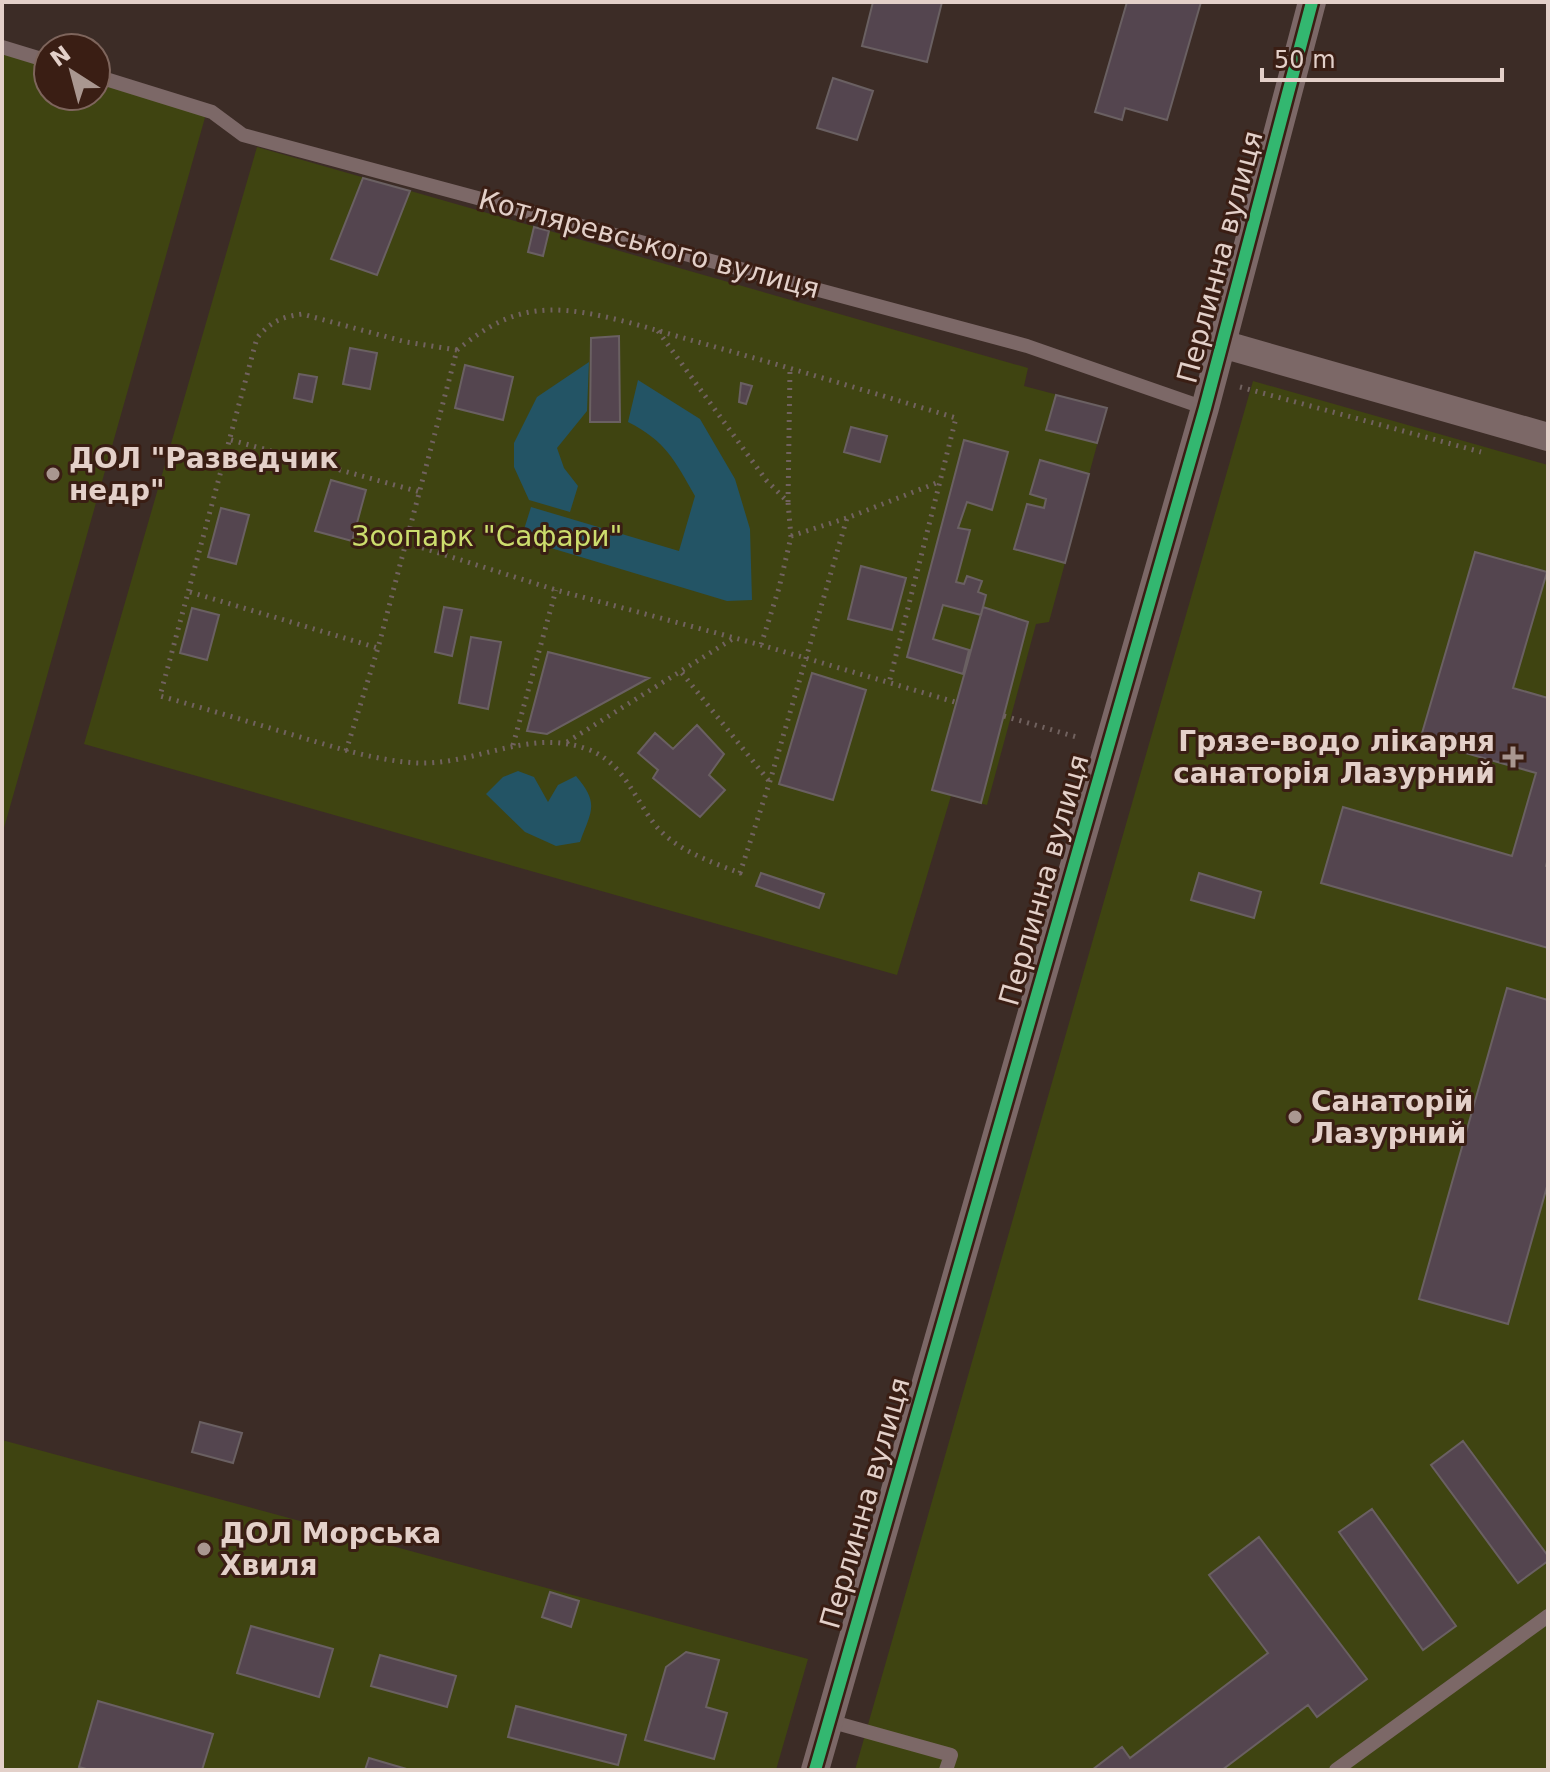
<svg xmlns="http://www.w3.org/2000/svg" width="1550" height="1772" viewBox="0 0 1550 1772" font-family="'DejaVu Sans',sans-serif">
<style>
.green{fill:#3f4411}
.water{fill:#235465}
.building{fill:#54454f;stroke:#6a6062;stroke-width:2}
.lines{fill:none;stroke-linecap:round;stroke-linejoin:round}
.path{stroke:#71625f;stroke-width:5;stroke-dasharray:2 6;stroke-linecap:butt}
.lane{stroke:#7c6867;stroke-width:14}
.street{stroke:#7c6867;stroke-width:28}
.cycleway-casing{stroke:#3a1e14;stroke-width:17}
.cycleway{stroke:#33b770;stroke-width:12}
.poi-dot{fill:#a99790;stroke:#3a1e14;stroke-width:3}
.labels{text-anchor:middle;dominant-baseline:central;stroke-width:6;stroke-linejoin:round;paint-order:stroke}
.street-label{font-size:28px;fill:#e3d0c9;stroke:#3a1e14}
.poi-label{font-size:28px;font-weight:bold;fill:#e3d0c9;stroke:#3a1e14;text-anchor:start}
.park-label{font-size:28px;fill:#ccdd6d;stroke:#3a1e14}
</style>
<rect width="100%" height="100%" fill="#3c2c26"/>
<!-- green -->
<path class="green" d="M2 49 48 64V96H96V79L206 114 2 835Z
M257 147 1028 368 1024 386 1107 408 1049 622 1036 624 987 805 951 796 897 975 84 744Z
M1253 381 1548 465V1770H855Z
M2 1440 808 1659 776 1770H2Z"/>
<!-- water -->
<path class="water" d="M589 362 587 411 557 448 564 468 578 486 570 512 529 500 514 467V443L537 397Z
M638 380 700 419 735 479 750 529 752 600 727 601 521 539 531 507 679 551 695 496C675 461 666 441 628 422Z
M518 771 534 777 548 802 558 785 576 776C600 804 591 811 580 842L556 846 525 832 486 794 503 777Z"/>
<!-- building -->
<path class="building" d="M873 2H942L927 62 862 46Z
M1127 2H1201L1167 120 1125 108 1122 120 1095 112Z
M833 78 873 91 857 140 817 128Z
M363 178 410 191 377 275 331 259Z
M534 227 549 231 543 256 528 252Z
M619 336 620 422H590L591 338Z
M350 348 377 353 370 389 343 384Z
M465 365 513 377 503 420 455 408Z
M299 374 317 377 312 402 294 398Z
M741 383 752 386 746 404 739 402Z
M1056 395 1107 408 1097 443 1046 430Z
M851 427 887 436 880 462 844 452Z
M964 440 1008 452 992 510 967 502 958 528 970 530 956 582 964 584 967 576 982 581 978 592 986 595 981 615 943 605 933 639 969 650 963 674 907 657Z
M1040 460 1089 474 1065 563 1014 549 1027 504 1044 508 1046 499 1030 494Z
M331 480 366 490 352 541 315 531Z
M221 508 249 515 236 564 208 557Z
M1475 552 1547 572 1513 688 1548 698V858L1546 866 1548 867V948L1321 883 1343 807 1512 856 1536 773 1420 740Z
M861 566 906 578 892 630 848 619Z
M444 607 462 610 452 656 435 652Z
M983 607 1028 622 981 803 932 790Z
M192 608 219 615 207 660 180 653Z
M471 637 501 642 488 709 459 703Z
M548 652 560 655 649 678 547 734 527 731Z
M812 673 866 690 833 800 779 784Z
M697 725 724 754 709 775 725 790 700 817 653 778 658 770 638 753 655 733 673 749Z
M761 873 824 894 819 908 756 886Z
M1199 873 1261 892 1254 918 1191 900Z
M1507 988 1548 1000V1183L1508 1324 1419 1299Z
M200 1422 242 1433 233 1463 192 1452Z
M1463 1441 1548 1556V1561L1518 1583 1431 1465Z
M1372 1509 1456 1626 1423 1650 1339 1532Z
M1259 1537 1367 1679 1317 1717 1308 1705 1222 1770H1092L1122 1747 1130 1758 1268 1653 1209 1575Z
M550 1592 579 1601 571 1627 542 1617Z
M251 1626 333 1649 319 1697 237 1673Z
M686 1652 719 1660 706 1707 727 1713 714 1759 645 1740 666 1667Z
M380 1655 456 1676 447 1707 371 1686Z
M98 1701 213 1734 202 1770H90L79 1767Z
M516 1706 626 1735 618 1765 508 1737Z
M369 1758 410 1770H365Z"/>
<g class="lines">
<!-- path -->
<path class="path" d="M658 331 766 480 788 502 791 537 779 588 761 645
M457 350 406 342 302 314C281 317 270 322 257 338L160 696C207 709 253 723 300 737 337 748 378 761 418 763 474 765 528 729 584 748 623 760 633 797 656 826 676 850 711 862 740 873L770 781 847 518
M1240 387 1481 452
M231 440 420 492
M788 502 790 368
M791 536 847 518 939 482
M407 543 556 590 761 645 955 702
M190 592 378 648
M682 673 769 781
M1004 716 1080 738
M567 742 734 638
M513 745 556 590
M346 751 378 648 457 350C486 327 511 311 550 310 590 309 648 328 687 339 777 364 867 391 956 418L889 683"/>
<!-- lane -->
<path class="lane" d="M2 47 48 61
M96 76 212 112 243 135 1027 346 1205 408
M829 1721 951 1755 946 1770
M1336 1770 1548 1616"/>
<!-- street -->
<path class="street" d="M1222 344 1548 437
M815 1770 1205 408 1312 2"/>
<defs>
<path id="cycleway" d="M815 1770 1205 408 1312 2"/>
</defs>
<!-- cycleway casing -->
<use href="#cycleway" class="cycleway-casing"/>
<!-- cycleway -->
<use href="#cycleway" class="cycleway"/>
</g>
<!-- markers -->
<g class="poi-dot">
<circle cx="53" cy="474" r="8"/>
<path d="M1509 745h8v8h8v8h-8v8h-8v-8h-8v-8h8z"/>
<circle cx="1295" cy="1117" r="8"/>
<circle cx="204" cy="1549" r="8"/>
</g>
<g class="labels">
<!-- street labels -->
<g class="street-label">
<text transform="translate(649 244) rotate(15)">Котляревського вулиця</text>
<text transform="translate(1220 257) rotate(-75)">Перлинна вулиця</text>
<text transform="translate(1044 880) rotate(-74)">Перлинна вулиця</text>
<text transform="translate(865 1503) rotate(-74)">Перлинна вулиця</text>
</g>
<!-- poi labels -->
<g class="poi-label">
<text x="69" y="458">ДОЛ "Разведчик<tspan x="69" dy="32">недр"</tspan></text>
<text x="1495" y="741" text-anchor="end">Грязе-водо лікарня<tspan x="1495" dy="32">санаторія Лазурний</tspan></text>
<text x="1311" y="1101">Санаторій<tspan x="1311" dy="32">Лазурний</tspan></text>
<text x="220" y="1533">ДОЛ Морська<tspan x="220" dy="32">Хвиля</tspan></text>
</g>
<!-- park labels -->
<g class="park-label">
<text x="487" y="536">Зоопарк "Сафари"</text>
</g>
</g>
<!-- border -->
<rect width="1550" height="1772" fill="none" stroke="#e3d0c9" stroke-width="8"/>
<!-- north arrow -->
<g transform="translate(72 72) rotate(324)"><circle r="38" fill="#3a1e14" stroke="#7e655c" stroke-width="2"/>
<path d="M0-6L14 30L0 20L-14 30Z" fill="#a99790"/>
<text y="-12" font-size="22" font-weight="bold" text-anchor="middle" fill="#e3d0c9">N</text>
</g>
<!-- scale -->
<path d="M1262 68v12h240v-12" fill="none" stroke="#e3d0c9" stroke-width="4"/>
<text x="1274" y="68" font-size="24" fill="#e3d0c9" stroke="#3a1e14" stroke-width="6" paint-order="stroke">50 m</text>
</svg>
